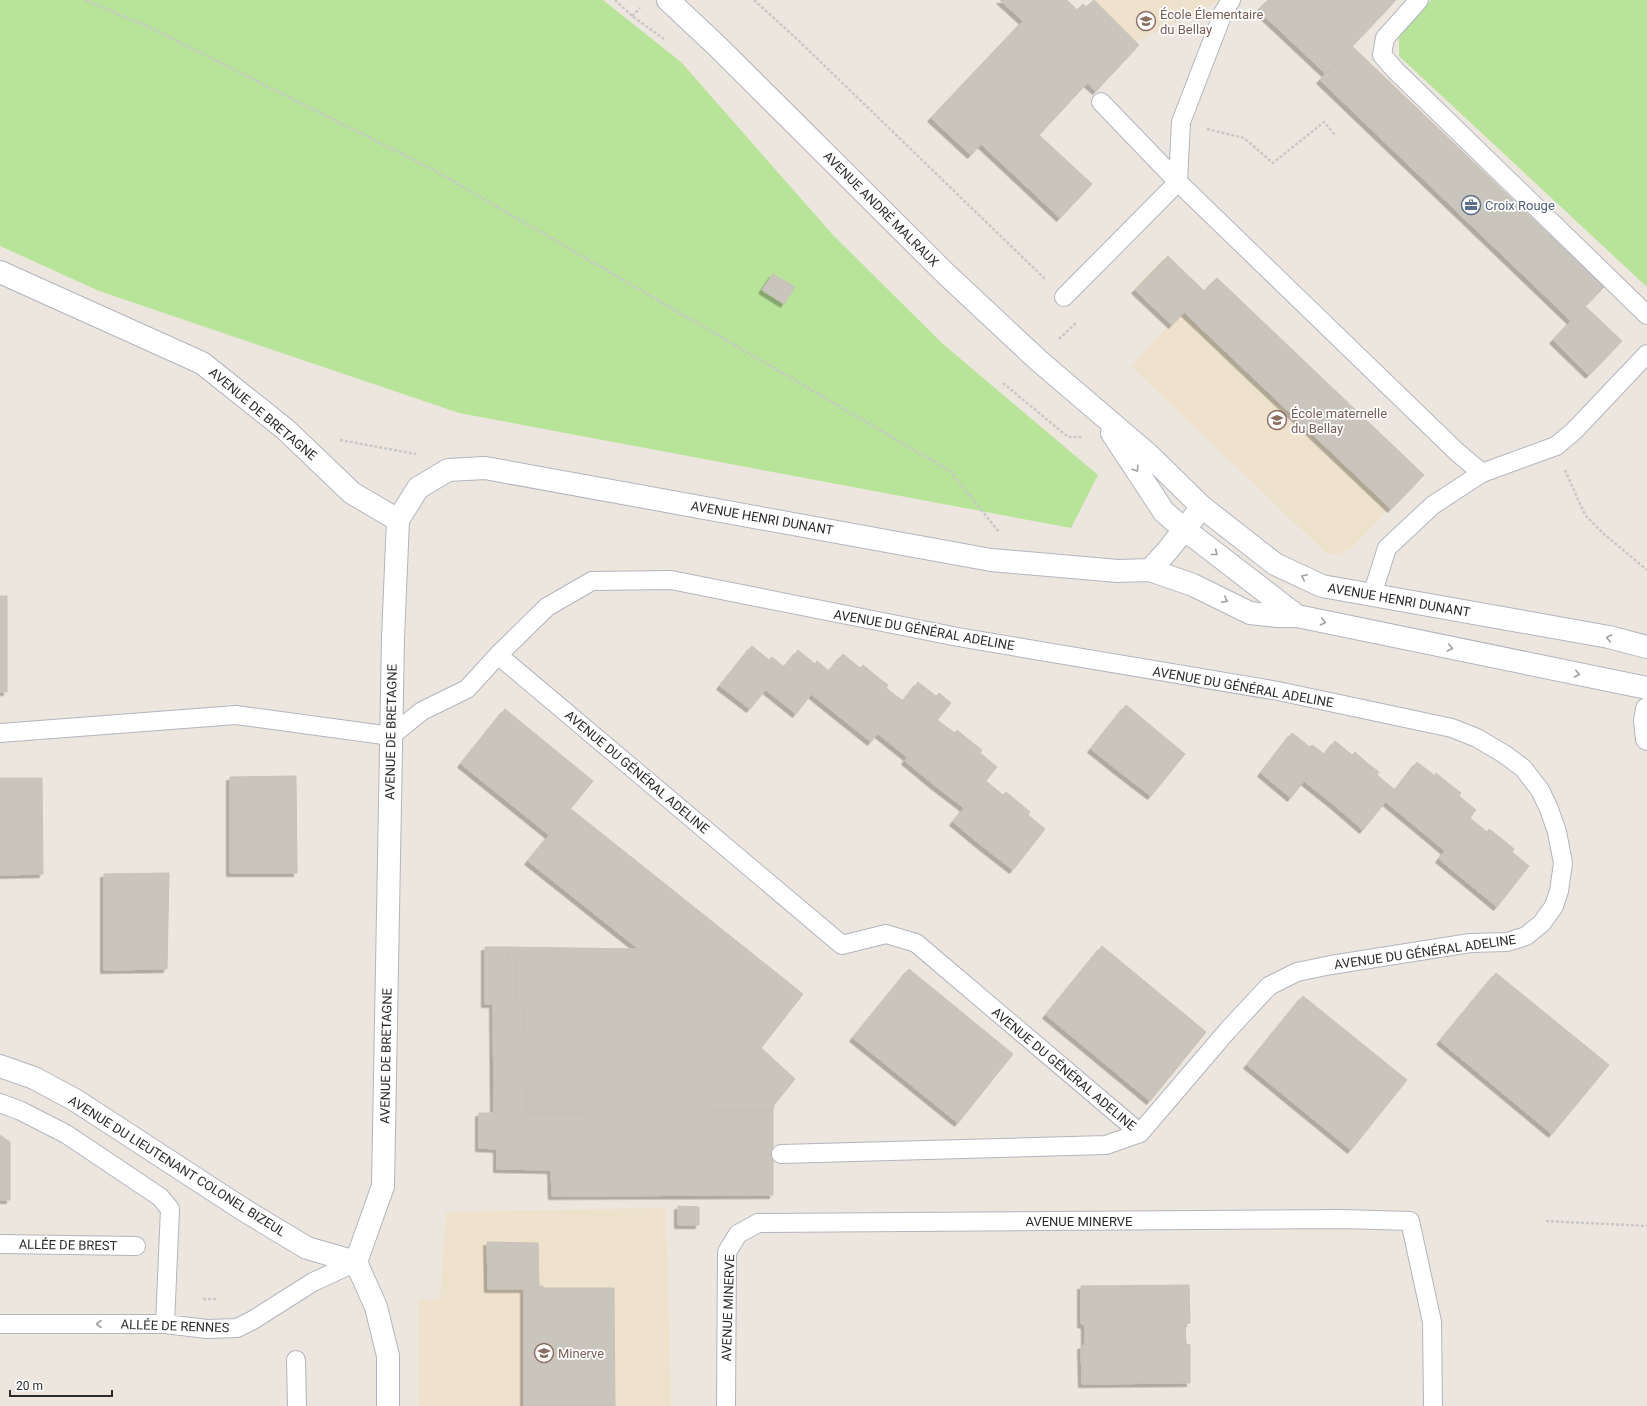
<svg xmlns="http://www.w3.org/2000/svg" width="1647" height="1406" viewBox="0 0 1647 1406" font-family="Roboto,sans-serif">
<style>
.education{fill:#efe2cd}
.green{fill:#b8e49a}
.building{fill:#c9c4bc;stroke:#c9c1b7;filter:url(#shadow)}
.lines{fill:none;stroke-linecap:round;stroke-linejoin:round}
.service-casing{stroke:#b2b5bf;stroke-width:20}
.minor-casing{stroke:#b2b5bf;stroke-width:24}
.tertiary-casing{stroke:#b2b5bf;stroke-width:24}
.secondary-casing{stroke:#b2b5bf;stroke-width:24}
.path{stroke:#c8c8c8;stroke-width:2.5;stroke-dasharray:3 2;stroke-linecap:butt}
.service{stroke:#fff;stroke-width:18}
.minor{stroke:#fff;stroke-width:22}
.tertiary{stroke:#fff;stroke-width:22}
.secondary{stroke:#fff;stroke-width:22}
.oneway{stroke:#a0a0a0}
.labels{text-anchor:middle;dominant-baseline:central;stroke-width:3.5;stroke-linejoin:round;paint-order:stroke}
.education-label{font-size:13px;fill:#785e54;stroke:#fff;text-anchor:start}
.service-label{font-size:13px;fill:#4e5e75;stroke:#fff;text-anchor:start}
.street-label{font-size:13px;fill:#2c2c2c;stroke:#fff}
</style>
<defs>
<filter id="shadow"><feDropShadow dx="-3.5" dy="3.5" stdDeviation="0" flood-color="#0004"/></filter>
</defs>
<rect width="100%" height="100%" fill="#ede6de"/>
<!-- education -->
<path class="education" d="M1090 0H1222L1136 42Z
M1166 256 1203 291 1216 277 1422 474 1351 549 1336 555 1325 552 1131 366 1170 324 1134 289Z
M666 1208 671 1406H418V1300L440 1299 446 1212Z"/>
<!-- green -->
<path class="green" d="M0 0H603L681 62 833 235 943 344 1098 475 1071 528 459 413 99 291 0 246Z
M1431 0H1647V287L1399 56V35Z"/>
<!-- building -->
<path class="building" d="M1000 0H1067L1077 10 1083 4 1086 7 1094 0 1139 45 1096 91 1087 83 1039 135 1092 184 1060 218 981 144 971 155 931 118 1023 21Z
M1268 0H1396L1326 74 1258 10Z
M1352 46 1604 287 1571 321 1320 80Z
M1168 256 1204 291 1172 325 1135 290Z
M773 274 795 287 784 304 762 290Z
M1217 278 1424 475 1391 509 1184 312Z
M1585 306 1622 341 1589 375 1553 340Z
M0 596H7V692H0Z
M752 646 769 660 772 657 784 667 750 709 720 686Z
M798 650 815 664 817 661 829 671 796 714 766 690Z
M843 654 860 668 863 665 875 675 841 718 811 694Z
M875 675 888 685 886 688 903 701 871 742 841 718Z
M918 682 936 696 939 693 951 703 916 746 886 723Z
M1126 705 1156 730 1121 773 1091 749Z
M505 709 593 781 549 835 461 764Z
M937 720 955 733 957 730 969 740 934 785 905 761Z
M886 723 916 746 907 757 877 733Z
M1156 730 1185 754 1151 796 1121 773Z
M1292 733 1310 747 1312 745 1324 754 1291 798 1261 773Z
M969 740 982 750 980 753 997 767 964 808 934 785Z
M1335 741 1352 755 1355 752 1367 763 1334 805 1304 781Z
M1417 762 1435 776 1436 773 1448 783 1415 826 1386 802Z
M1367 763 1379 772 1377 775 1395 790 1363 830 1334 805Z
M296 776 297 873H230V777Z
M0 778H42L43 874 0 875Z
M986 781 1003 795 1006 792 1018 802 982 846 953 822Z
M1448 783 1461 793 1459 796 1476 810 1445 851 1415 826Z
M1018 802 1030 812 1028 815 1045 829 1013 870 982 846Z
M571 809 803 994 761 1048 709 1006 707 1009 657 969 660 966 528 861Z
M1470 818 1487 832 1489 829 1502 839 1468 883 1439 859Z
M1502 839 1514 849 1512 852 1529 866 1497 907 1468 883Z
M169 873 167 969 104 970V874Z
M1102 946 1206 1032 1150 1101 1046 1015Z
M485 947H509V961L517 962V1003H525L526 1113 773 1111V1195L552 1196 551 1170 497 1169V1149L479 1148V1113H494L493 1004H485Z
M509 947 638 949 660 966 657 969 707 1009 709 1006 758 1045 795 1079 774 1105 773 1111 526 1113 525 1003H517V962L509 961Z
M909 969 1013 1054 958 1123 853 1038Z
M1496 973 1609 1065 1552 1134 1440 1041Z
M1303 996 1407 1080 1351 1150 1247 1065Z
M0 1135 10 1142V1200H0Z
M678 1206 699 1207V1225H678Z
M487 1242 538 1243 539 1286H543V1289H488Z
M1189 1285 1190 1323 1185 1324 1186 1344 1190 1345V1383L1082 1384 1081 1346 1085 1345V1325L1081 1324V1286Z
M524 1288H614L615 1406H524Z"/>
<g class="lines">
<defs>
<path id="service" d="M1419 0 1385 38 1382 55 1395 70 1647 315
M1101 102 1178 182 1458 453 1482 473
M1064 297 1178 182 1181 122 1223 13 1231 0
M1372 595 1387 548 1433 505 1482 473 1556 446 1574 431 1647 354
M498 655 842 945 886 934 916 943 1140 1133
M0 733 236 715 391 736 422 711 467 689 498 655 547 607 592 581 671 580 958 637 1278 691 1452 728 1477 738 1504 754 1523 768 1540 790 1549 809 1557 832 1563 863 1559 891 1554 906 1542 923 1526 936 1507 942 1470 943 1331 965 1297 972 1269 986 1228 1030 1140 1133 1106 1145 781 1154
M0 1103 21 1111 66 1134 160 1197 170 1209 165 1324
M0 1244 136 1246
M0 1324H165L207 1329 237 1328 253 1320 313 1282 356 1262
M296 1360 297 1406
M726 1406 727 1252 738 1234 758 1223 1342 1219 1410 1221 1432 1322 1433 1406"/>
<path id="minor" d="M0 272 202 363 285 429 352 493 398 520
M398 520 418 488 448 470 485 468 991 560 1118 571 1150 570 1193 585 1250 613 1277 616H1297
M1150 570 1168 550 1202 507
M0 1066 34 1078 75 1100 244 1210 307 1248 356 1262
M388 1406V1356L376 1307 356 1262 383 1186 393 638 398 520"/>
<path id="tertiary" d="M1647 709 1645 721 1647 739"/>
<path id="secondary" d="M668 0 716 45 946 274 1038 360 1149 455 1202 507 1275 564 1322 586 1609 637 1647 647
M1112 433 1164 512 1184 529 1297 616 1647 688"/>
</defs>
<!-- service casing -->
<use href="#service" class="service-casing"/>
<!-- minor casing -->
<use href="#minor" class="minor-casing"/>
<!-- tertiary casing -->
<use href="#tertiary" class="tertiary-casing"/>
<!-- secondary casing -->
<use href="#secondary" class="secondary-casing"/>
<!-- path -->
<path class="path" d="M85 0 151 28 434 170 685 316 950 471 999 532
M615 0 632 16 664 39
M754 0 798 40 1045 279
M632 16 640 8
M1207 129 1244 138 1273 163 1324 122 1335 135
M1059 339 1077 322
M1003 383 1068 437H1083
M340 440 416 454
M1565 470 1585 515 1604 534 1647 570
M1546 1221 1647 1226
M203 1299H218"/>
<!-- service -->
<use href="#service" class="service"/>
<!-- minor -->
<use href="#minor" class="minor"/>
<!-- tertiary -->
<use href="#tertiary" class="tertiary"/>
<!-- secondary -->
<use href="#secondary" class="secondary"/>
</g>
<!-- one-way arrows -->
<defs><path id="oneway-chevron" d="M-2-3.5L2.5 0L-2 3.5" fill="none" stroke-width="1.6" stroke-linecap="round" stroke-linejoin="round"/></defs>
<g class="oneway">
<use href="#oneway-chevron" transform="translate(1136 469) rotate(57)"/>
<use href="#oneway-chevron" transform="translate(1215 553) rotate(38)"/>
<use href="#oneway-chevron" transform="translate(1304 577) rotate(-155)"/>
<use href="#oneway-chevron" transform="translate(1225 600) rotate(26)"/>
<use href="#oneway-chevron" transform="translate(1323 622) rotate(12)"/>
<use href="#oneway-chevron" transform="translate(1609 638) rotate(-168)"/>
<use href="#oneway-chevron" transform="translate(1450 648) rotate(12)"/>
<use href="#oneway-chevron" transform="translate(1577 674) rotate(12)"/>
<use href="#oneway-chevron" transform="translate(99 1324) rotate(180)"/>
</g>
<!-- icons -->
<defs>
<symbol id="school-ring" viewBox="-11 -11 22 22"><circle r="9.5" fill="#fff" stroke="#8d6e63" stroke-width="1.5"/><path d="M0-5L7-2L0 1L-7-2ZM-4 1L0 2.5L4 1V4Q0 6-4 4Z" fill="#8d6e63"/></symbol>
<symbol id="office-ring" viewBox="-11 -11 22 22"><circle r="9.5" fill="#fff" stroke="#5c6f8a" stroke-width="1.5"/><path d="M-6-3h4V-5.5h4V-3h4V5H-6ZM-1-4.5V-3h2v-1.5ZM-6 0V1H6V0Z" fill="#5c6f8a"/></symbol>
</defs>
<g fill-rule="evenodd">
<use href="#school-ring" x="1135" y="10" width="22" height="22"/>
<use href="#office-ring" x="1460" y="194" width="22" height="22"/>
<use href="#school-ring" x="1266" y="409" width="22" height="22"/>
<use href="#school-ring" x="533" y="1342" width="22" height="22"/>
</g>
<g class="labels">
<!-- education labels -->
<g class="education-label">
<text x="1160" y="14">École Élementaire<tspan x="1160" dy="15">du Bellay</tspan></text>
<text x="1291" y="413">École maternelle<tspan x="1291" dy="15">du Bellay</tspan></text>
<text x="558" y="1353">Minerve</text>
</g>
<!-- service labels -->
<g class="service-label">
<text x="1485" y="205">Croix Rouge</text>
</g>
<!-- street labels -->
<g class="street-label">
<text transform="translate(881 209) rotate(45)">AVENUE ANDRÉ MALRAUX</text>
<text transform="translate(263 414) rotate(40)">AVENUE DE BRETAGNE</text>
<text transform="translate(762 518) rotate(10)">AVENUE HENRI DUNANT</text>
<text transform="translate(1399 600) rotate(10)">AVENUE HENRI DUNANT</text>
<text transform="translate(924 630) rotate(10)">AVENUE DU GÉNÉRAL ADELINE</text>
<text transform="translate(1243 687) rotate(10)">AVENUE DU GÉNÉRAL ADELINE</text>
<text transform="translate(391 732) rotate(-89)">AVENUE DE BRETAGNE</text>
<text transform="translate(637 772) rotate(40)">AVENUE DU GÉNÉRAL ADELINE</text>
<text transform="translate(1425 952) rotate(-8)">AVENUE DU GÉNÉRAL ADELINE</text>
<text transform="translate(386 1056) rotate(-89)">AVENUE DE BRETAGNE</text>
<text transform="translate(1064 1069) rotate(40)">AVENUE DU GÉNÉRAL ADELINE</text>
<text transform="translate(177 1166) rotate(32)">AVENUE DU LIEUTENANT COLONEL BIZEUL</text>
<text x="1079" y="1221">AVENUE MINERVE</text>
<text transform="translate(68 1245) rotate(1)">ALLÉE DE BREST</text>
<text transform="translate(728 1308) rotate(-88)">AVENUE MINERVE</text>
<text transform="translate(175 1326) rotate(2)">ALLÉE DE RENNES</text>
</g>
</g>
<!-- scale -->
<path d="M10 1390v6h102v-6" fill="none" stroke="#2c2c2c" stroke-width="2"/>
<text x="16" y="1390" font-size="12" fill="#2c2c2c" stroke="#ffffff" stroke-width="3" paint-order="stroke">20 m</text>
</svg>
